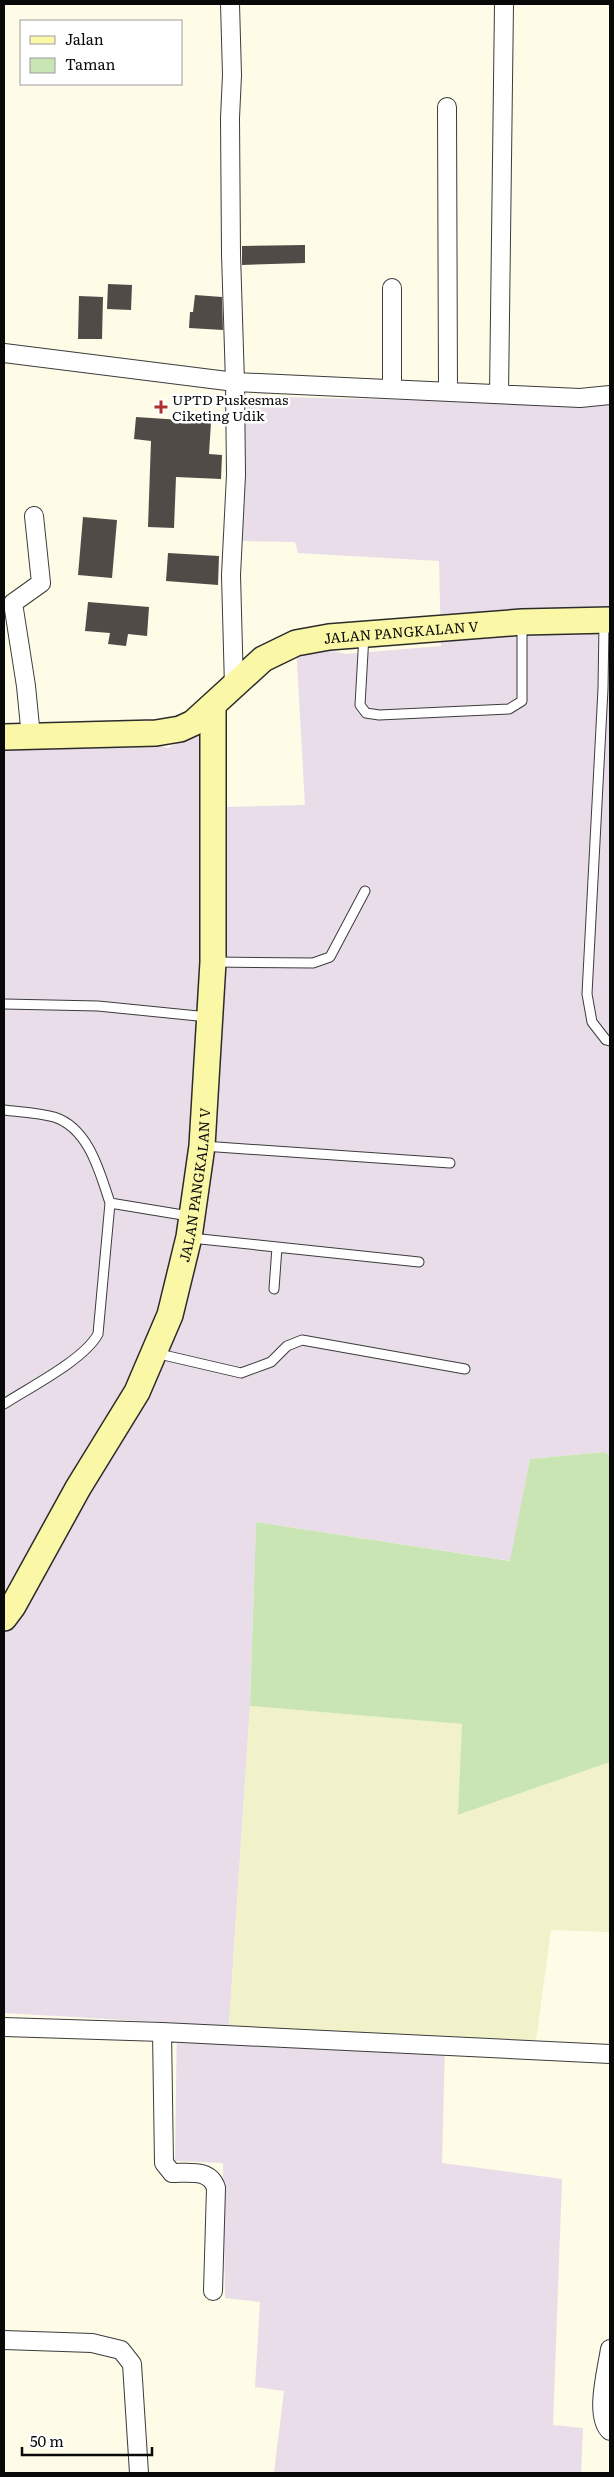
<svg xmlns="http://www.w3.org/2000/svg" width="614" height="2477" viewBox="0 0 614 2477" font-family="Literata,serif">
<style>
.industrial{fill:#e8dde8}
.farmland{fill:#f1f1ca}
.green{fill:#cae5b4}
.building{fill:#514b47}
.lines{fill:none;stroke-linecap:round;stroke-linejoin:round}
.lane-casing{stroke:#3c3c3c;stroke-width:11}
.street-casing{stroke:#3c3c3c;stroke-width:20}
.secondary-casing{stroke:#2b2b2b;stroke-width:28}
.lane{stroke:#fff;stroke-width:9}
.street{stroke:#fff;stroke-width:18}
.secondary{stroke:#faf7a6;stroke-width:25}
.poi-dot{fill:#b02e2b;stroke:#fff;stroke-width:2}
.labels{text-anchor:middle;dominant-baseline:central;stroke-width:5;stroke-linejoin:round;paint-order:stroke}
.poi-label{font-size:14px;fill:#090909;stroke:#fff;text-anchor:start}
.street-label{font-size:14px;fill:#090909;stroke:#fff}
</style>
<rect width="100%" height="100%" fill="#fefbe7"/>
<!-- industrial -->
<path class="industrial" d="M243 396 610 405V1455L604 1452 530 1459 511 1561 256 1522 250 1706 229 2025 445 2042 442 2163 562 2179 553 2425 583 2428 581 2473H274L284 2391 255 2387 260 2302 225 2298 223 2163 175 2161 177 2023 4 2013V747L130 736 168 748 226 717 224 807 305 805 296 643 346 654 441 646 439 561 298 553 295 542 240 541Z"/>
<!-- farmland -->
<path class="farmland" d="M250 1706 462 1724 459 1815 610 1762V1932L551 1930 536 2040 445 2042 229 2025Z"/>
<!-- green -->
<path class="green" d="M604 1452 610 1455V1762L458 1815 462 1724 250 1706 256 1522 510 1561 530 1459Z"/>
<!-- building -->
<path class="building" d="M305 245V263L242 265V246Z
M108 284 132 285 131 310 107 309Z
M195 295 222 297 223 330 189 328 190 312H193Z
M79 296 103 297 102 339H78Z
M136 417 211 422 209 454 222 455 221 479 176 477 174 528 148 527 151 441 134 439Z
M83 517 117 520 112 578 78 575Z
M168 553 219 556 218 585 166 581Z
M88 602 149 607 147 636 128 634 126 646 108 644 110 633 85 631Z"/>
<g class="lines">
<defs>
<path id="lane" d="M604 623 603 689 587 994 592 1022 606 1040 610 1041
M364 635 360 705 366 713 379 715 509 709 522 701V622
M214 962 313 963 330 957 365 891
M4 1004 98 1006 208 1017
M4 1110C20 1112 39 1113 54 1117 89 1128 100 1173 110 1203L189 1216
M203 1146 450 1163
M191 1238 419 1262
M274 1289 277 1247
M155 1353 241 1373 271 1362 287 1346 302 1340 465 1369
M4 1404C30 1387 84 1360 98 1334L110 1203"/>
<path id="street" d="M230 4 232 75 230 118 231 254 235 382 236 475 231 575 234 687
M447 107 448 391
M4 353 235 382 580 398 610 395
M392 389V288
M499 394 504 4
M31 737 26 686 13 603 41 583 34 516
M4 2027 162 2032 610 2054
M162 2032 164 2163 172 2173C190 2173 210 2169 216 2188L213 2291
M4 2340 92 2343 121 2350 132 2364 139 2473
M610 2349C607 2370 594 2416 610 2431"/>
<g id="secondary">
<path id="s1" d="M4 737 156 733 180 729 193 723 263 659 296 643 329 637 522 622 610 620"/>
<path id="s2" d="M4 1618 13 1606 78 1488 137 1392 170 1315 189 1237 202 1146 213 962V707"/>
</g>
</defs>
<!-- lane casing -->
<use href="#lane" class="lane-casing"/>
<!-- street casing -->
<use href="#street" class="street-casing"/>
<!-- secondary casing -->
<use href="#secondary" class="secondary-casing"/>
<!-- lane -->
<use href="#lane" class="lane"/>
<!-- street -->
<use href="#street" class="street"/>
<!-- secondary -->
<use href="#secondary" class="secondary"/>
</g>
<!-- markers -->
<path class="poi-dot" d="M158.5 399.5h5v5h5v5h-5v5h-5v-5h-5v-5h5z"/>
<g class="labels">
<!-- poi labels -->
<g class="poi-label">
<text x="172" y="399">UPTD Puskesmas<tspan x="172" dy="16">Ciketing Udik</tspan></text>
</g>
<!-- street labels -->
<g class="street-label">
<text stroke="none"><textPath href="#s1" startOffset="428">JALAN PANGKALAN V</textPath></text>
<text stroke="none"><textPath href="#s2" startOffset="479">JALAN PANGKALAN V</textPath></text>
</g>
</g>
<!-- border -->
<rect width="614" height="2477" fill="none" stroke="#090909" stroke-width="10"/>
<!-- legend -->
<rect x="20" y="20" width="162" height="65" fill="#ffffff" stroke="#9d9d9d"/>
<rect x="30" y="36" width="25" height="8" fill="#faf7a6" stroke="#9d9d9d"/>
<text x="65" y="45" font-size="15" fill="#090909">Jalan</text>
<rect x="30" y="58" width="25" height="15" fill="#cae5b4" stroke="#9d9d9d"/>
<text x="65" y="70" font-size="15" fill="#090909">Taman</text>
<!-- scale -->
<path d="M22 2447v8h130v-8" fill="none" stroke="#090909" stroke-width="2.5"/>
<text x="30" y="2447" font-size="15" fill="#090909" stroke="#ffffff" stroke-width="4" paint-order="stroke">50 m</text>
</svg>
